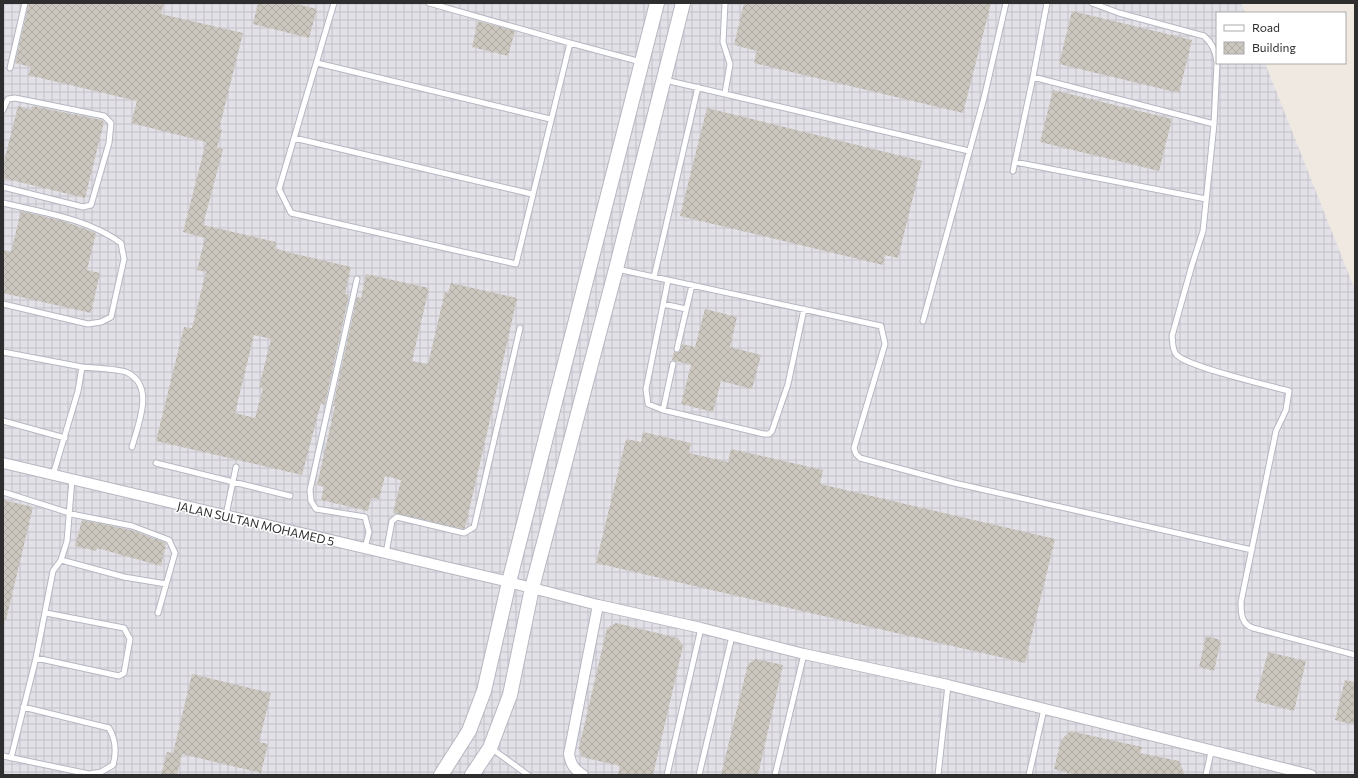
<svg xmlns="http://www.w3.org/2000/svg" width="1358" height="778" viewBox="0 0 1358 778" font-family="Commissioner,sans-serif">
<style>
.industrial{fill:url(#industrial-grid)}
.building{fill:url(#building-cross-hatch);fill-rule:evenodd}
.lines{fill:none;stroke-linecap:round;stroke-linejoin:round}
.lane-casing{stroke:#b4b7c1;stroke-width:7}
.street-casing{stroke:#b4b7c1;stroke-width:12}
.secondary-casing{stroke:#b4b7c1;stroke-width:16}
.lane{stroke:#fff;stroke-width:5}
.street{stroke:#fff;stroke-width:10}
.secondary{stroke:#fff;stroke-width:14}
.labels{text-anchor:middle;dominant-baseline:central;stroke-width:3;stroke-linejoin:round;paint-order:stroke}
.street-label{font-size:12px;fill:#2e2e2e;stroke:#fff}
</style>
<defs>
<pattern id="industrial-grid" width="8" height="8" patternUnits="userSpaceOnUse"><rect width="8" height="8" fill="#e3e1e8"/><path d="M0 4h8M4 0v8" fill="none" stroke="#c3c1c7"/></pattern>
<pattern id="building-cross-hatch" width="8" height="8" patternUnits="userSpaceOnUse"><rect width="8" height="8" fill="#cbc7bf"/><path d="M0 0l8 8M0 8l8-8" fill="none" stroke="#afaba4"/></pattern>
</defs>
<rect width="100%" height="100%" fill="#efe9e1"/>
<!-- industrial -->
<path class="industrial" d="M3 3H1241L1245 13H1217V63H1265L1355 290V775H3Z"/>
<!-- building -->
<path class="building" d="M29 3H164L161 14 243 33 219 129H222L217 148 223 149 203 225 276 242 275 248 287 252 351 267 345 294 349 295 325 404 321 403 302 475 156 441 184 327 192 328 206 272 197 270 205 238 183 232 206 142 131 123 137 101 28 75 31 67 15 63ZM254 335 271 339 259 387 263 388 255 418 235 413Z
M258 3H292L317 9 309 38 253 24Z
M744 3H991L963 113 754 63 757 51 734 45Z
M1072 11 1192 40 1179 93 1059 64Z
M478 21 515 31 508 56 472 47Z
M1053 90 1172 119 1159 171 1040 142Z
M18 106 31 110 32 106 102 120 104 122 85 198 3 178V166Z
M707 108 922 161 898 258 885 255 883 265 680 216Z
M21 211 63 221 96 233 87 270 100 273 91 313 3 293V250L11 252Z
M366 274 429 288 412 361 428 364 445 292 448 293 451 283 517 298 489 424 465 528 463 529 393 513 401 480 385 476 379 499 371 498 368 511 321 500 324 487 317 485 335 406H333L357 297 361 298Z
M705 309 737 317 730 347 761 355 752 389 721 381 713 412 681 404 691 365 672 360 674 352H680L682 344 695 347Z
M643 432 691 443 689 453 728 462 731 449 823 470 820 484 1055 539 1025 663 596 563 626 439 641 442Z
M3 500 33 507 6 620H3Z
M82 520 131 530 166 543 161 566 97 548 96 551 75 546Z
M616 623 678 638 683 646 653 775H618L620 766 582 757 579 748 607 628Z
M1206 636 1221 640 1214 671 1199 667Z
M1268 652 1306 661 1294 711 1255 701Z
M756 659 783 665 758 775H721L748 664Z
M192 674 271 693 259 742 268 744 261 773 182 754 177 775H161L167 752 173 753Z
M1345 680 1355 682V725L1335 720Z
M1070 731 1142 747 1140 753 1179 761 1185 775H1072V774L1054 769 1061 740Z"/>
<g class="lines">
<defs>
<path id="lane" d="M334 3 279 189 291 213 516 264 570 43 641 62
M429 3 570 43
M725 3 723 42 730 64 725 93
M1092 3 1119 13 1204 36C1212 43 1216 51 1217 62
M317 63 550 119
M1217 63 1214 124 1203 231 1192 265 1172 336C1173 342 1172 349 1176 354 1184 366 1270 386 1289 391L1286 410 1276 431 1241 602C1241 613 1241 624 1253 628L1355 655
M10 68 25 3
M1033 77 1214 124
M665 80 969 151
M3 110 8 99 15 98 104 116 111 123 109 143 91 205 83 207 3 187
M294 138 532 194
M1015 162 1206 199
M1013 171 1033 77 1047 3
M3 203C44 213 86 218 121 243L124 259 111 317 101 322 88 324 3 304
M617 269 881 326 885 344 854 448 856 454 860 458 954 483 1252 550
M654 277 698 87
M357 279 310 490 311 501 316 509 365 517 369 532 365 548
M668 280 646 389 648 404 663 410 764 434H769L772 431 788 384 804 309
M663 304 686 309
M923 321 984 98 1006 3
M677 349 692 285
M3 352 82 367 78 391 53 475
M82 367C91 368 122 369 128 373 155 387 138 424 132 447
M663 410 673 364
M3 421 65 438
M156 463 290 496
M3 492 76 515 132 526 169 540 175 553 158 613
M226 515 236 467
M386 553 392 521 397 517 464 533 474 527 520 328
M61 560 124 577 166 584
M36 658 119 676 124 673 130 639 124 628 46 613
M491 748 528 775
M3 756 89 774 101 772 113 765C117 751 116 740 109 728L23 707
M11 758 36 658 53 571 61 560 67 541 72 479
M667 775 701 628
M699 775 732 636
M775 775 804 654
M938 775 948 685
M1029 775 1044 709
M1206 775 1211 752"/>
<path id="street" d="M3 463 509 582 598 605 701 628 804 654 948 685 1311 775
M583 775C574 769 571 765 569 754L598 605"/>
<path id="secondary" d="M441 775 469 731 484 691 509 582 657 3
M472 775 490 748 510 695 532 588 616 269 683 3"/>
</defs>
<!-- lane casing -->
<use href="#lane" class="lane-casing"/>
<!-- street casing -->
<use href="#street" class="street-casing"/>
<!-- secondary casing -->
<use href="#secondary" class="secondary-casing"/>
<!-- lane -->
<use href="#lane" class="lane"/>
<!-- street -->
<use href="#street" class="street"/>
<!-- secondary -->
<use href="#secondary" class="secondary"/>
</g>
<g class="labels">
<!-- street labels -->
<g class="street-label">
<text transform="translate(256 523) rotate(13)">JALAN SULTAN MOHAMED 5</text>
</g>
</g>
<!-- border -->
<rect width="1358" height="778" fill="none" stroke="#2e2e2e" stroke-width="8"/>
<!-- legend -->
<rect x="1216" y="12" width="130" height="52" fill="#ffffff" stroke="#ababab"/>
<rect x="1224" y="25" width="20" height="6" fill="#ffffff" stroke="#ababab"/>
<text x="1252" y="32" font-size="12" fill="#2e2e2e">Road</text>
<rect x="1224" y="42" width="20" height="12" fill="url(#building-cross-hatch)" stroke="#ababab"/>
<text x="1252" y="52" font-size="12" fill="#2e2e2e">Building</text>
</svg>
